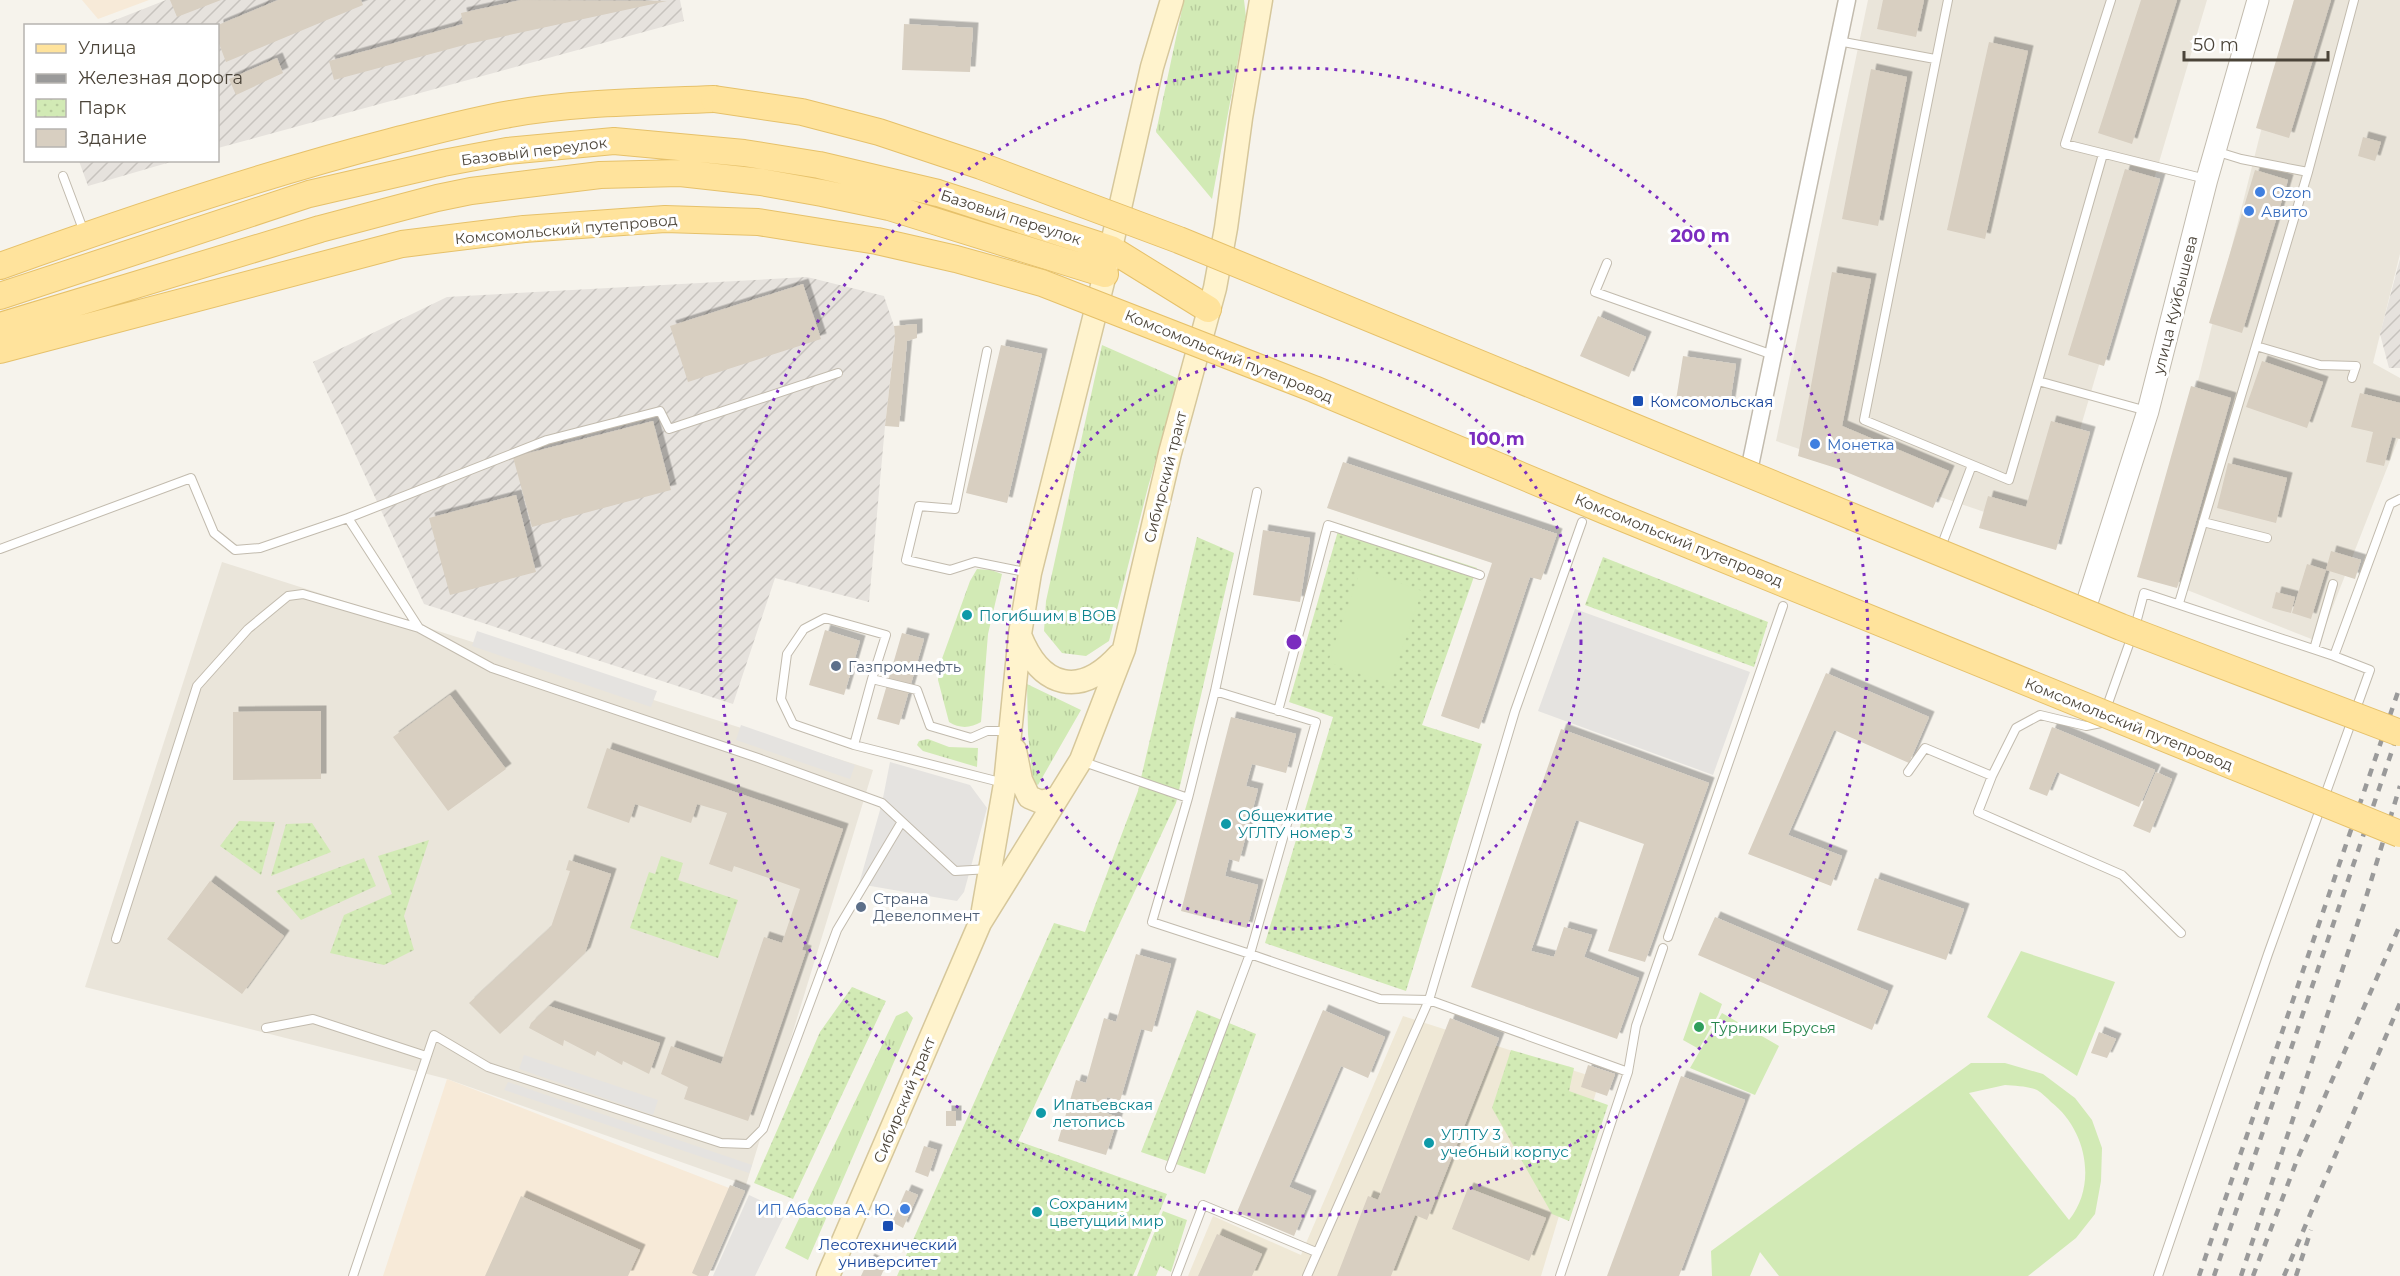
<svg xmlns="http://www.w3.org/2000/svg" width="2400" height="1276" viewBox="0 0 2400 1276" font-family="Montserrat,sans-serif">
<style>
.residential{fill:#eae5da}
.commercial{fill:#f7ead8}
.industrial{fill:url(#industrial-furrows)}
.education{fill:#efe8d6}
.grass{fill:url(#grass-tufts)}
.park{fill:url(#park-dots)}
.garden{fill:#d2eab5;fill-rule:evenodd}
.parking{fill:#e5e3e0}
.building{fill:#d8cfc1;filter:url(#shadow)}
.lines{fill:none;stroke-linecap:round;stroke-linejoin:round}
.service-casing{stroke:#c2bbae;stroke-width:10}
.minor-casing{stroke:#c2bbae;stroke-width:19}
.tertiary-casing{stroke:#c2bbae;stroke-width:23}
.secondary-casing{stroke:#d6c79b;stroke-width:25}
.primary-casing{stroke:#e6c16a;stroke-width:28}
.service{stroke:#fff;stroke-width:8}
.minor{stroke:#fff;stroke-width:16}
.tertiary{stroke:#fff;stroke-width:21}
.secondary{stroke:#fff3cd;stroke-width:22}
.primary{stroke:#ffe39c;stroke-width:26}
.rail{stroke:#9a9a9a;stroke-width:4.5;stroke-dasharray:8 8;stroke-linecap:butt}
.primary-bridge-casing{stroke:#e6c16a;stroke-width:28;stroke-linecap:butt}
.primary-bridge{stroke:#ffe39c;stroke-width:26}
.ring{fill:none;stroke:#7b2cbf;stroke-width:3;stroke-dasharray:3 6}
.shop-dot{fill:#3f7fe0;stroke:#fff;stroke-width:2}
.transit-dot{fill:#1a4fb4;stroke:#fff;stroke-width:2}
.culture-dot{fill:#0f9aa8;stroke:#fff;stroke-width:2}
.service-dot{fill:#5c6f8a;stroke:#fff;stroke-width:2}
.leisure-dot{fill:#2e9e5b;stroke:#fff;stroke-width:2}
.labels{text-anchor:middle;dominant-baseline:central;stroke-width:6;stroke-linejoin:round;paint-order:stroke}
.street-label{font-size:15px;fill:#4b4439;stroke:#fff}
.shop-label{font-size:15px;fill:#366cbe;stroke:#fff;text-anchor:start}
.transit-label{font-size:15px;fill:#164399;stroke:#fff;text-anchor:start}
.culture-label{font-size:15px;fill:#0d838f;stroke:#fff;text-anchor:start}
.service-label{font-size:15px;fill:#4e5e75;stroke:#fff;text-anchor:start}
.leisure-label{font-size:15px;fill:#27864d;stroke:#fff;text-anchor:start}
.centre{fill:#7b2cbf;stroke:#fff;stroke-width:3}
.ring-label{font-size:18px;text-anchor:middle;font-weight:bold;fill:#7b2cbf;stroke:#fff;stroke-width:6;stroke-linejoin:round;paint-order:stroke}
</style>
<defs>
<pattern id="industrial-furrows" width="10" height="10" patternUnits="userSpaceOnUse" patternTransform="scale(1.5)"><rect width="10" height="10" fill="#e6e2dd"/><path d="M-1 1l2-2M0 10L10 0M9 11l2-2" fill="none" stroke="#c7c3be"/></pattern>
<pattern id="grass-tufts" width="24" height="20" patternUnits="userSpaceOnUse" patternTransform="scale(1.5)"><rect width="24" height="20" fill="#d2eab5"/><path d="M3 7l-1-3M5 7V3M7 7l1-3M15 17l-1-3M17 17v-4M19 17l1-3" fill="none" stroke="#b6ca9c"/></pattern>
<pattern id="park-dots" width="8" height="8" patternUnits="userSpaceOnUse" patternTransform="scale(1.5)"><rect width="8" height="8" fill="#d2eab5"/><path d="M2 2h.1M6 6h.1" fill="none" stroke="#b6ca9c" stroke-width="1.8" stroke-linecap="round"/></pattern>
<filter id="shadow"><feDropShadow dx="5.5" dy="-5.5" stdDeviation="0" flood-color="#0004"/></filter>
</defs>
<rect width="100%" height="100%" fill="#f6f3ec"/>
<!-- residential -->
<path class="residential" d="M1868 0H2207L2049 534 1776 441Z
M2294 0H2400V254L2373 363 2400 378V435L2319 642 2149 575Z
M222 562 873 770 746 1185 447 1079 85 987Z"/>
<!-- commercial -->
<path class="commercial" d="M82 0H149L98 19Z
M447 1079 742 1193 708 1276H383Z"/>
<!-- industrial -->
<path class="industrial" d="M166 0H680L684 21 218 148V26H100Z
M79 161V160L174 161 88 186Z
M2400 259V368H2389L2380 334Z
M807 277 884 296 894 326 895 338 885 426 869 602 775 578 733 704 424 604 313 362 447 297Z"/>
<!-- education -->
<path class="education" d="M1403 1016 1600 1079 1541 1276H1188L1213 1216 1301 1255Z"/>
<!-- grass -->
<path class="grass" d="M1184 0H1244L1246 17 1212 199 1156 132Z
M1102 345 1179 379 1148 487 1109 641 1086 656 1062 653 1044 631 1046 601Z
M977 569 991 570 1002 574 988 634 981 722C971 728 960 729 949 722L938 680 939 667 970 581Z
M1027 684 1081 710 1038 785 1033 782 1028 734Z
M928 739 949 747 978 748 977 767 923 751 917 745 919 741Z
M907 1011 913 1018 808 1260 785 1248 896 1016Z
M1163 1211 1187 1220 1171 1272 1160 1266 1156 1276H1137Z"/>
<!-- park -->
<path class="park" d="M1340 524 1477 568 1422 725 1482 744 1406 991 1265 943 1333 717 1289 702Z
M1197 537 1234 553 1176 803 1018 1141 1167 1194 1133 1276H897L1054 923 1085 932 1138 791Z
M1603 557 1768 622 1754 667 1585 605Z
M239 821 275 822 261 875 220 846Z
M312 823 331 852 271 876 286 824Z
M429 840 404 916 414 950 384 965 330 953 344 915 392 894 378 856Z
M661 856 683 863 678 880 738 900 718 958 630 928 649 872 655 874Z
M364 858 376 886 301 920 276 891Z
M852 987 886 1001 793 1199 754 1183 820 1032Z
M1197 1010 1256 1034 1205 1174 1141 1152Z
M1511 1050 1574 1068 1569 1091 1608 1105 1569 1221 1552 1214 1492 1108Z"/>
<!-- garden -->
<path class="garden" d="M1361 569 1422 591 1390 684 1328 662Z
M2021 951 2115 982 2077 1076 1987 1017Z
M1700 992 1722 1004 1718 1015 1699 1049 1683 1040Z
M1722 1013 1779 1046 1755 1095 1690 1068Z
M1971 1063H2005L2043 1074 2075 1098 2092 1120 2102 1148 2101 1181 2095 1214 2076 1238 2028 1276H1779L1760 1252 1750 1276H1712L1711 1251ZM2005 1085C2015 1086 2028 1086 2037 1090 2042 1093 2047 1098 2051 1102 2086 1129 2098 1184 2069 1220L1969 1093Z"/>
<!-- parking -->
<path class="parking" d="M1575 609 1750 672 1713 775 1538 711Z
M477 631 657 691 651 707 472 646Z
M741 725 855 765 850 779 736 740Z
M890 762 970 785 987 808 964 892 957 901 859 884 882 803Z
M524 1055 658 1100 653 1115 519 1069Z
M508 1082 752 1165 749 1173 504 1090Z
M749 1195 786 1212 755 1276H713Z"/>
<!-- building -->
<path class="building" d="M170 0H221L177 17Z
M278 0H361L363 5 226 62 218 41V25Z
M521 0 667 1 468 44 334 80 329 61 463 24 461 13Z
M1883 0H1924L1916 37 1877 29Z
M2141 0H2177L2132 144 2098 133Z
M2294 0H2331L2289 138 2256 128Z
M904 24 973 28 970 72 902 70Z
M1989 42 2028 51 1985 239 1947 230Z
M277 58 283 73 236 95 229 79Z
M1871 69 1907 77 1878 226 1842 219Z
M2363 137 2381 142 2375 161 2358 156Z
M2125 169 2160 179 2104 366 2068 355Z
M2255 170 2288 180 2242 333 2209 323Z
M1832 272 1871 279 1842 426 1949 471 1933 508 1839 469 1798 456Z
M803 284 821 339 688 382 670 326Z
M1598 316 1646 337 1629 377 1580 356Z
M917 324V338L907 341 899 427 885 426 895 338 894 326Z
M1001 345 1042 354 1007 503 966 493Z
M1683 356 1736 364 1729 409 1676 400Z
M2262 361 2323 382 2307 428 2246 407Z
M2191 386 2231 398 2177 588 2137 577Z
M2360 393 2400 403V439L2392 437 2384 466 2366 462 2373 432 2351 427Z
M653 421 671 490 532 527 513 457Z
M2051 421 2090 432 2056 550 1979 528 1988 496 2026 507Z
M1343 462 1557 534 1541 580 1530 577 1479 729 1441 716 1492 563 1327 508Z
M2228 463 2287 478 2276 523 2217 508Z
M516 495 536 572 450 595 429 518Z
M1263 530 1310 538 1300 602 1253 595Z
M2331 551 2361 560 2355 579 2326 570Z
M2307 564 2326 570 2311 619 2292 613Z
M2276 592 2295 597 2291 613 2272 608Z
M825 630 860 641 844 695 809 685Z
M902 633 924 639 899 725 877 719Z
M1826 673 1929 717 1909 763 1834 730 1788 835 1842 856 1831 886 1748 854Z
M450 695 506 769 448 811 393 737Z
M321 711V779L233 780V712Z
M1231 717 1296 734 1286 773 1252 764 1246 786 1258 789 1239 862 1229 859 1225 876 1258 885 1247 928 1181 911Z
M2052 727 2155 770 2139 807 2057 772 2047 796 2029 789Z
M1561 729 1709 783 1645 962 1608 951 1644 844 1576 820 1531 951 1554 957 1564 927 1592 935 1584 957 1639 978 1617 1039 1471 987Z
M607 748 843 829 802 950 806 951 748 1121 684 1099 688 1087 661 1074 671 1046 721 1064 764 937 782 943 800 889 734 866 732 872 709 864 727 813 697 804 691 823 635 804 629 823 587 808Z
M2156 772 2172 779 2150 833 2133 826Z
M569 860 611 874 585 953 500 1034 469 1003 551 927 570 871 566 870Z
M1875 878 1964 909 1946 960 1857 930Z
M210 881 284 936 242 994 167 939Z
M1715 917 1888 991 1872 1030 1698 955Z
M1136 954 1171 964 1152 1032 1141 1029 1120 1101 1107 1097 1103 1112 1118 1117 1106 1155 1058 1141 1076 1080 1086 1083 1104 1018 1116 1022Z
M549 1006 660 1043 649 1074 623 1061 622 1065 597 1051 595 1056 564 1040 563 1046 529 1028 531 1023Z
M1323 1010 1385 1037 1368 1078 1341 1066 1289 1187 1311 1196 1294 1236 1237 1212Z
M1450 1018 1499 1038 1427 1220 1415 1215 1391 1276H1337L1368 1196 1378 1200Z
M2099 1032 2116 1039 2107 1058 2091 1053Z
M1588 1065 1615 1074 1607 1096 1581 1087Z
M1681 1076 1745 1100 1679 1276H1607Z
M946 1111H956V1126H946Z
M924 1146 937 1150 928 1177 915 1172Z
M730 1185 745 1191 708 1276H698L692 1273Z
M1468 1188 1546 1218 1529 1261 1452 1229Z
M906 1190 918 1195 903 1228 892 1222Z
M521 1196 640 1250 628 1276H485Z
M1217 1234 1262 1254 1252 1276H1198Z
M869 1259 885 1267 881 1276H861Z"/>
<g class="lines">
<defs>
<path id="service" d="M1948 0 1864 420 2009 480 2038 381 2147 411
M2111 0 2065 144 2206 179
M1838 41 1935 59
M2215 151 2241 159 2308 172
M63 176 84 232
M1607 263 1595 292 1773 355
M2256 346 2320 365 2356 366 2352 378
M987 351 955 509 919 506 906 560 950 570 975 562 1030 573
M2038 381 2103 154
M348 518 547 440 660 411 669 429 838 373
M2203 522 2267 538
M1941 547 1972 465
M0 549 191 478 214 533 235 550 260 548 348 518 419 628 492 668 758 758 882 803 955 871 990 869
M2179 603 2308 172 2354 0
M2133 627H2135L2144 593 2334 656 2370 670 2268 954 2158 1276
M2314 649 2333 584
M2334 656 2390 504 2400 499
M1278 711 1328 525 1480 575
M854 745 793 724 781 699 787 654 804 629 825 618 886 635 872 679
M1081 761 1188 798 1152 922 1250 954 1316 722 1215 691
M1908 772 1925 748 1992 776 2016 728 2040 715 2086 726 2101 723 2133 633
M1992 776 1978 812 2122 875 2181 933
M1004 783 854 745 872 679 917 690 930 726 971 738 987 731H1009
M1188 798 1215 691 1257 492
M1668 937 1783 606
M116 939 197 686 248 629 288 596 303 594 419 628
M266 1028 313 1019 426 1056
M1170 1168 1250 954 1380 999 1429 1000 1628 1072
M353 1276 434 1035 488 1067 721 1143 748 1144 763 1129 837 930 901 823
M1176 1276 1203 1205 1316 1252
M1307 1276 1429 1000 1515 711 1582 522
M1560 1276 1628 1072 1636 1026 1663 948"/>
<path id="minor" d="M1750 466 1847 0"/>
<path id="tertiary" d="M2085 609 2148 411 2207 179 2258 0"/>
<path id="secondary" d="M1020 635C1041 688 1080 698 1119 655
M1015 750 1021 780 1029 797 1041 802 1057 798
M983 910 1005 784 1020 634 1030 573 1105 274 1152 67 1172 0
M828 1276 980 923 1081 760 1124 649 1170 453 1215 288 1226 228 1241 118 1261 0"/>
<path id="primary" d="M0 266C128 220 258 176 390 142 430 132 470 121 510 114 577 102 646 102 714 99
M0 296 309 194 443 163 507 151 614 141 744 153 819 165 938 193 1111 249 1208 309
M0 326 320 229 437 198 471 191 600 175 680 173 761 182 822 193 889 207 1105 274
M0 350 402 244 524 229"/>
</defs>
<!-- service casing -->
<use href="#service" class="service-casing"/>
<!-- minor casing -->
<use href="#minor" class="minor-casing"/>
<!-- tertiary casing -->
<use href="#tertiary" class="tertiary-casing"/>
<!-- secondary casing -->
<use href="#secondary" class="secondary-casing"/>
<!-- primary casing -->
<use href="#primary" class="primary-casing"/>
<!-- service -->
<use href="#service" class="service"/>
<!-- minor -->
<use href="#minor" class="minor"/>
<!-- tertiary -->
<use href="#tertiary" class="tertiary"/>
<!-- secondary -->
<use href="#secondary" class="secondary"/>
<!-- primary -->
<use href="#primary" class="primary"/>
<!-- rail -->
<path class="rail" d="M2199 1276 2400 686
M2214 1276 2400 727
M2241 1276 2364 904 2400 786
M2253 1276 2297 1160 2400 925
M2284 1276 2400 1003
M2296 1276 2311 1230"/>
<defs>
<path id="primary-bridge" d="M714 99 802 112 879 132 981 166 1179 240 2121 627 2400 733
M524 229 665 219 758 222 877 241 956 259 1042 283 1314 389 1608 512 2400 834"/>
</defs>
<!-- primary-bridge casing -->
<use href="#primary-bridge" class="primary-bridge-casing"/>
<!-- primary-bridge -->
<use href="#primary-bridge" class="primary-bridge"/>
</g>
<!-- distance rings -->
<g class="ring">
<circle cx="1294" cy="642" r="287"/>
<circle cx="1294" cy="642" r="574"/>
</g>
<!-- markers -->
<g class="shop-dot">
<circle cx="2260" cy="192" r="6"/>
<circle cx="2249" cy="211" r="6"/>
<circle cx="1815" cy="444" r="6"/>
<circle cx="905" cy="1209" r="6"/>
</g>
<g class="transit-dot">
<rect x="1632" y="395" width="12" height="12" rx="3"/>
<rect x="882" y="1220" width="12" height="12" rx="3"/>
</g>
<g class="culture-dot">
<circle cx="967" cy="615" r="6"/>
<circle cx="1226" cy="824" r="6"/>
<circle cx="1041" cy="1113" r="6"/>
<circle cx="1429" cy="1143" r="6"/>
<circle cx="1037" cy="1212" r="6"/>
</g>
<g class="service-dot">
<circle cx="836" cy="666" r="6"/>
<circle cx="861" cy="907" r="6"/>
</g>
<circle class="leisure-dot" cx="1699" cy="1027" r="6"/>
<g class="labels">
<!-- street labels -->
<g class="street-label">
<text transform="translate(534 151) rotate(-7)">Базовый переулок</text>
<text transform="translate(1011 217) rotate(18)">Базовый переулок</text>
<text transform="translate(566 229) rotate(-5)">Комсомольский путепровод</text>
<text transform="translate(2175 305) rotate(-76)">улица Куйбышева</text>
<text transform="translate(1229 356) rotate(22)">Комсомольский путепровод</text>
<text transform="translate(1165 477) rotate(-76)">Сибирский тракт</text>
<text transform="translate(1679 540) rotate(22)">Комсомольский путепровод</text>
<text transform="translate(2129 724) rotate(22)">Комсомольский путепровод</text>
<text transform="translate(904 1100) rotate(-67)">Сибирский тракт</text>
</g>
<!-- shop labels -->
<g class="shop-label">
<text x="2272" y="192">Ozon</text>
<text x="2261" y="211">Авито</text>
<text x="1827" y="444">Монетка</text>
<text x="893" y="1209" text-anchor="end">ИП Абасова А. Ю.</text>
</g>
<!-- transit labels -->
<g class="transit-label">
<text x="1650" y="401">Комсомольская</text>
<text x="888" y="1244" text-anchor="middle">Лесотехнический<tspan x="888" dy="17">университет</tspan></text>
</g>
<!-- culture labels -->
<g class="culture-label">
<text x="979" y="615">Погибшим в ВОВ</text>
<text x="1238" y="815">Общежитие<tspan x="1238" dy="17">УГЛТУ номер 3</tspan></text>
<text x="1053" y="1104">Ипатьевская<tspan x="1053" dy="17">летопись</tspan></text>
<text x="1441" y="1134">УГЛТУ 3<tspan x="1441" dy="17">учебный корпус</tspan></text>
<text x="1049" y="1203">Сохраним<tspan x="1049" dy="17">цветущий мир</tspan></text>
</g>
<!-- service labels -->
<g class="service-label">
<text x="848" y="666">Газпромнефть</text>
<text x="873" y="898">Страна<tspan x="873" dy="17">Девелопмент</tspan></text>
</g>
<!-- leisure labels -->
<g class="leisure-label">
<text x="1711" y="1027">Турники Брусья</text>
</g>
</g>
<circle cx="1294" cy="642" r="9" class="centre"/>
<g class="ring-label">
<text x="1700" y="242">200 m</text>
<text x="1497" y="445">100 m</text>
</g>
<!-- legend -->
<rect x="24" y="24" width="195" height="138" fill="#ffffff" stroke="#b7b4b0" stroke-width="1.5"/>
<rect x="36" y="44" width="30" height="9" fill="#ffe39c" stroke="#b7b4b0" stroke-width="1.5"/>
<text x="78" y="54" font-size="18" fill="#4b4439">Улица</text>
<rect x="36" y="74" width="30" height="9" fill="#9a9a9a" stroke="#b7b4b0" stroke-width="1.5"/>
<text x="78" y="84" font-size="18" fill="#4b4439">Железная дорога</text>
<rect x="36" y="99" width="30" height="18" fill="url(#park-dots)" stroke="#b7b4b0" stroke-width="1.5"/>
<text x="78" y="114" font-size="18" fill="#4b4439">Парк</text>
<rect x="36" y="129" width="30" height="18" fill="#d8cfc1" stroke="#b7b4b0" stroke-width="1.5"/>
<text x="78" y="144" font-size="18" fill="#4b4439">Здание</text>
<!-- scale -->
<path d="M2184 51v9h144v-9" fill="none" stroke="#4b4439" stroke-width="3"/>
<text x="2193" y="51" font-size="18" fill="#4b4439" stroke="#ffffff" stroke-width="4.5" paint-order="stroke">50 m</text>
</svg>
